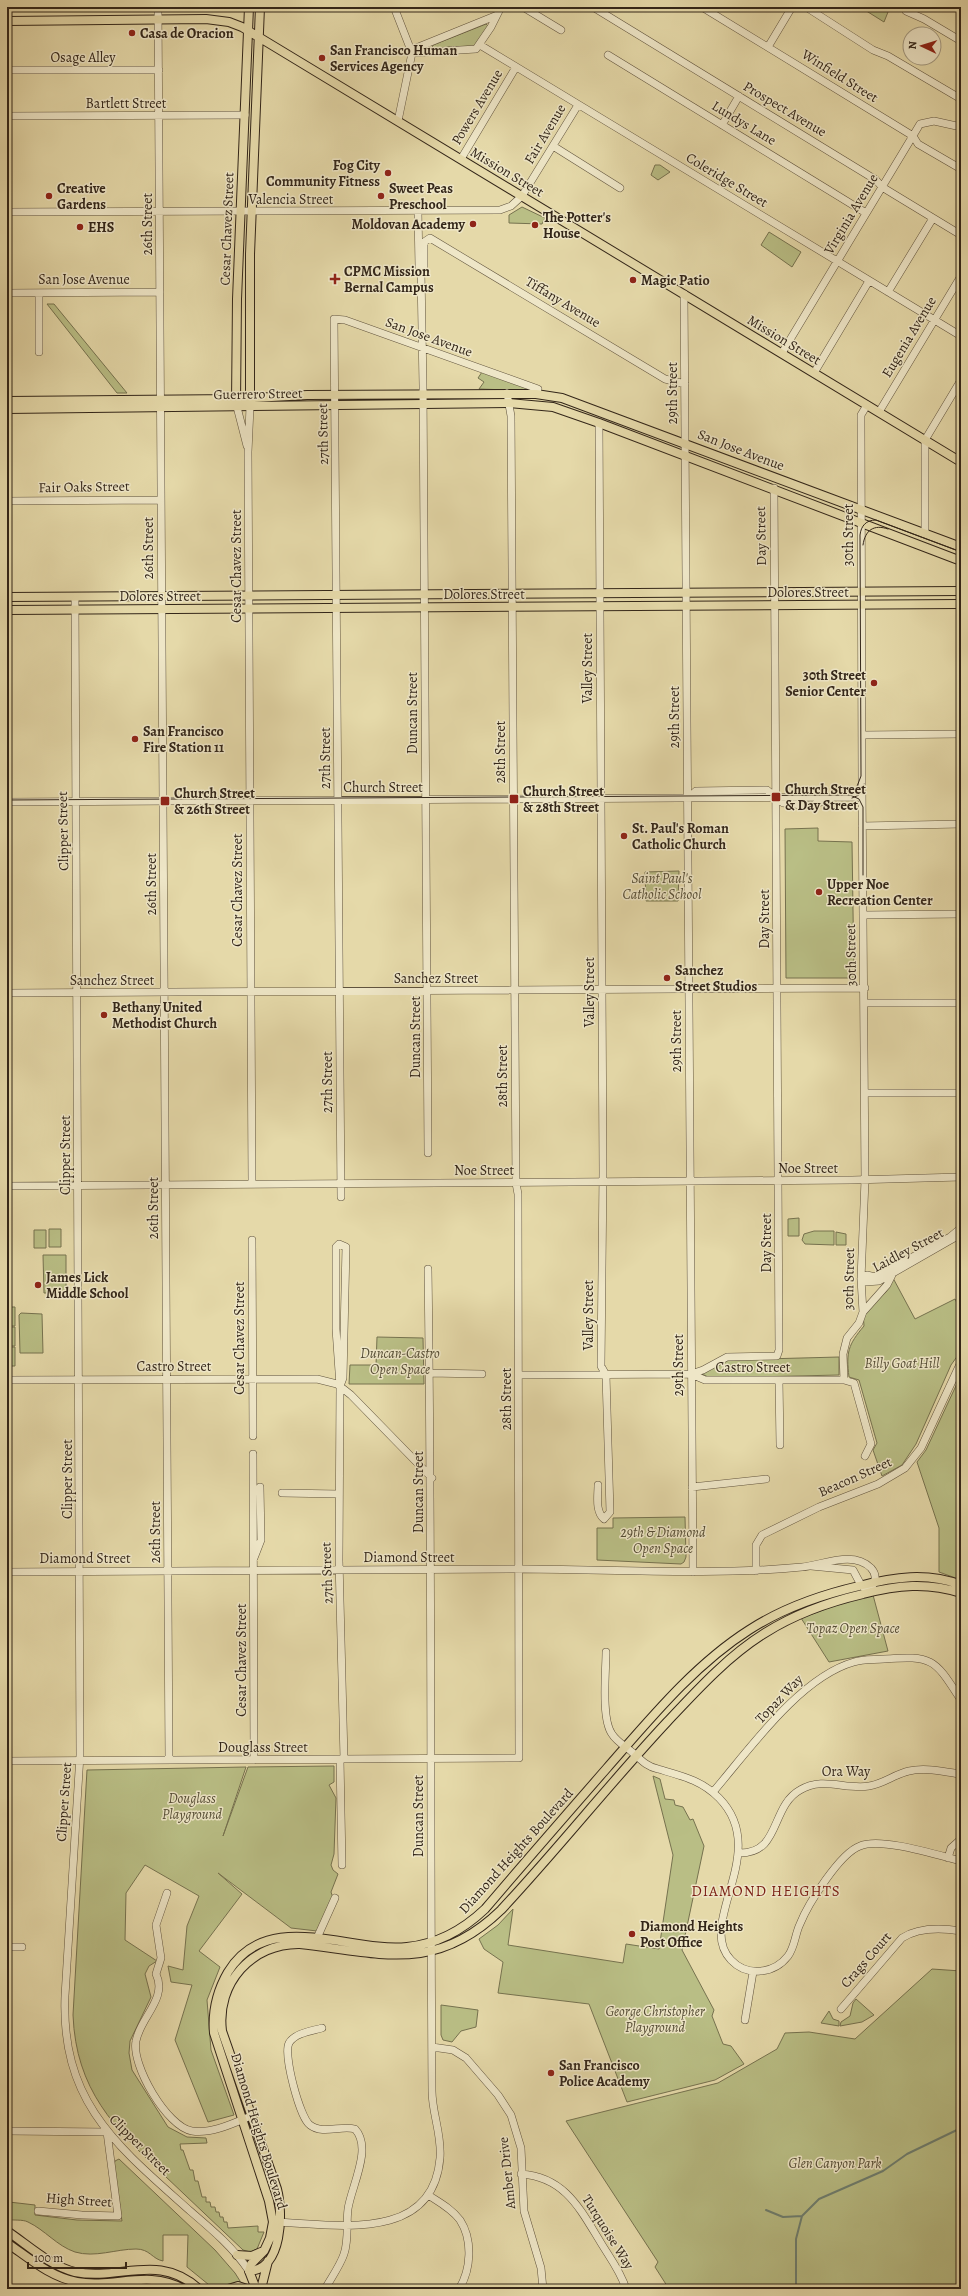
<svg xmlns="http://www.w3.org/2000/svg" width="968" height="2296" viewBox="0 0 968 2296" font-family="Alegreya,serif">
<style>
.green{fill:#b9be85;stroke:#76724f}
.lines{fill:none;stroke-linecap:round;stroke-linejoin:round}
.stream{stroke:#6e7f71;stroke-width:2}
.minor-casing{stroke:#60533d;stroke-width:8}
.major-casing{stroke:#332619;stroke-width:10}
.minor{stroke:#eee6c7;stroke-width:7}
.major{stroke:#e5d9a9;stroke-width:8}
.tram{stroke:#332619;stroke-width:1}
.poi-dot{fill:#8f2418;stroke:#eee6c7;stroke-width:1.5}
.labels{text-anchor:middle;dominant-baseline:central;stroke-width:3;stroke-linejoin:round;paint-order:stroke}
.poi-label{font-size:14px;font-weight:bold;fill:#332619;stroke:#eee6c7;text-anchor:start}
.street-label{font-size:14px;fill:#332619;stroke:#eee6c7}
.park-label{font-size:14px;font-style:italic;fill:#544c34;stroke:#eee6c7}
.neighbourhood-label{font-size:15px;letter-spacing:1px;fill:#7a1f14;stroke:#eee6c7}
</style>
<rect width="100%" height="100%" fill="#e5d9a9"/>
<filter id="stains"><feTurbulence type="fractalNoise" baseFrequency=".005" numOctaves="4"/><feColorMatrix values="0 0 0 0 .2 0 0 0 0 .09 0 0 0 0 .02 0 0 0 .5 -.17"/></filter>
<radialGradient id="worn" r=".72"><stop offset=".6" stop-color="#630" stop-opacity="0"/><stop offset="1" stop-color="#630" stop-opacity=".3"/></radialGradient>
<!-- green -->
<path class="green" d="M860 7H890L884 22Z
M486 24 488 26 475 46 432 48 433 45Z
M655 165H660L670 172 658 180 651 175Z
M522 207 545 218 542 224 509 223V215Z
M769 232 801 252 792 267 761 245Z
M47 304H54L127 393H117Z
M482 372 538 391 479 389 484 382 478 378Z
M818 828V841L852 842 854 978H786L785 829Z
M679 871 678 901H646L645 872Z
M799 1218V1236H788V1219Z
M49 1229H61V1247H49Z
M34 1230H46V1248H34Z
M814 1231H834V1245L805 1244 802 1240 804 1234Z
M836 1232 846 1234V1245H836Z
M43 1255H66V1293H44Z
M893 1278 915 1319 955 1299 961 1311V1351L951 1365 916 1444 902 1465 882 1476 873 1450 877 1443 859 1380 849 1377C846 1352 848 1345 864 1326L863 1312 886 1292Z
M7 1307H15V1326H7Z
M21 1313 42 1314 43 1353H20L19 1315Z
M7 1327H15V1346H7Z
M377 1337 423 1338 424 1384H349L350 1365H376Z
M7 1347H15V1366H7Z
M839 1357V1375L710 1378 702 1374 727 1360Z
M961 1375V1580L939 1572V1528L917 1462 926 1450Z
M685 1517 686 1557 684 1562 681 1564 597 1560V1528H613V1518Z
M873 1595 888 1651 829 1662 801 1618 847 1601Z
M334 1766V1782L329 1785 336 1798 334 1854 331 1865 333 1870 338 1874 331 1892 333 1898 317 1931 291 1928 218 1873 242 1894 199 1951 220 1967 207 2000 211 2050 234 2115 208 2122 175 2040 192 1985 171 1982 168 1966 183 1970 187 1926 199 1896 145 1865 126 1893 125 1940 157 1961 149 1966 145 1974 151 1997 130 2041 129 2053 132 2070 168 2127 187 2137 206 2138 207 2143 180 2144 181 2150H183L190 2170H193L195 2181H198L202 2197H206V2202H210L211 2207H215L216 2212H219L220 2217H223L224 2222H227L228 2228 258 2226V2232H264L257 2249 250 2252 243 2250C217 2225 191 2201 165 2176 114 2128 76 2090 73 2015L87 1770 246 1767 223 1836 248 1767Z
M653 1776 660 1779 665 1799 674 1800 675 1805 683 1807 690 1820 693 1819 704 1846 682 1950 714 2010 712 2016 723 2044 731 2046 744 2064 715 2080 627 2102 589 2004 498 1993 503 1962 484 1949 479 1939 498 1925 513 1909 508 1945 623 1963 626 1944 659 1949 673 1855Z
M932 1969 961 1971V2289H669L655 2267 658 2262 566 2121 718 2083 777 2049 785 2033 809 2032 855 2039Z
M856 1999 874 2015 862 2022 840 2026 841 2022 850 2016 853 2003Z
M441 2005 478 2010 476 2027 461 2031 452 2042 443 2040 441 2035Z
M829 2011 833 2019 839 2021V2026L821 2023Z
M119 2159 215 2250 235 2273 240 2281 241 2289H214L187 2267 188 2235H163V2261C152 2259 150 2249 136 2249 116 2249 95 2258 75 2252 57 2246 45 2230 28 2222 22 2219 14 2221 7 2219V2194L9 2202 35 2205V2215L77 2220 122 2221 113 2169 115 2161Z"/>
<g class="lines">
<!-- stream -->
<path class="stream" d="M766 2210 783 2217 802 2216
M796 2289V2239L802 2216 819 2199 883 2171 907 2154 961 2128"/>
<defs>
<path id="minor" d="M158 7 169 1760
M394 7 412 53 398 121
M523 7 561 30
M593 7 876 180 882 187 961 235
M702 7 913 136 918 144 961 169
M806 7 873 50 888 56 961 99
M906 11 924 19 961 41
M480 45 961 336
M768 47 792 7
M411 50 495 16
M412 53 476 49 491 27 501 7
M608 55 866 213
M7 70H159
M7 116 245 115
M722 125 739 96
M553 146 620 188
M461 159 516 67
M7 212 500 210 511 206 522 196 578 105
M418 212 419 267 421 273 423 386 428 1153
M421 273 424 267V242L430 238 665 379 685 384
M888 292 933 218
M7 293 160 292
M39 293V352
M684 294 693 1572
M782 353 920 124 934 121 961 127
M814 373 869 281
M237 407 247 446
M250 407 248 452 252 1184
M879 412 961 276
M7 501 161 500
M925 533V440L961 380
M75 597 80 1755 65 1996C61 2102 116 2145 189 2210 210 2228 233 2247 249 2271
M862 735 961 734
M688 798 696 791 767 790 783 803 802 805H813L829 799
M7 802 862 797
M862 826 961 824
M864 915 961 914
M7 993 865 988
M865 1003H961
M865 1093H961
M7 1186 852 1180 961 1177
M341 1197 334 319 345 320 538 389
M961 1228 950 1237 875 1277 867 1275 861 1279 866 1282 879 1281 961 1234
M252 1240 253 1436
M863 1312 887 1285 893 1273
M429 1373 482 1374
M691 1374 703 1370 727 1357 777 1356 779 1350 774 488
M519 1375 691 1374 705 1380H844L854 1383 871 1444 865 1456
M7 1380 317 1379 337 1384 351 1395 432 1478
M779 1380 780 1445
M844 1380 843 1354 847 1338 859 1323 863 1312 861 1279 865 1180 862 786 861 423V415L867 405
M340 1386 343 1378 346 1247 339 1244 336 1247V1329L340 1386 339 1560 344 1759
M253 1454 254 1760
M598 1485C598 1496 595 1511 604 1519L610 1512 606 1375 601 1366 603 1172 599 423
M692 1487 766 1479
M282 1493 339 1494
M254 1558 261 1540 260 1487
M756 1571V1545L762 1535 819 1507 878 1484 905 1468 921 1448 961 1362
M7 1572C176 1572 345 1569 515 1569 610 1569 707 1576 802 1567 823 1565 853 1550 871 1568 879 1577 874 1583 869 1592L861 1585 853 1570 811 1566
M606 1652C606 1671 601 1719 612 1734 616 1741 626 1747 632 1752 640 1759 647 1767 658 1769 682 1776 701 1780 719 1798 772 1852 695 1923 731 1960 747 1977 774 1974 788 1956 795 1947 795 1934 800 1924 808 1904 840 1853 860 1846 881 1837 937 1855 961 1861
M340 1759 342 1865
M7 1761 519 1758 518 1194 516 1183 511 416 507 393
M713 1792C749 1750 800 1677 854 1662 863 1659 874 1660 884 1659 934 1655 935 1660 961 1700
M739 1853C781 1854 770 1807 800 1790 823 1776 845 1790 869 1786 883 1784 895 1774 909 1771 926 1767 944 1772 961 1774
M948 1858 951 1848 961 1839
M167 1893 156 1925 161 1958 156 1974C168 1998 140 2018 136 2041 131 2065 167 2127 192 2131 212 2134 234 2123 251 2116
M317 1938 335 1898
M7 1947H22
M841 2009 902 1938C919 1927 942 1928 961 1931
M745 2020 753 1972
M322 2028C311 2031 295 2033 289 2043 283 2055 300 2118 310 2125 323 2135 341 2125 355 2129 373 2148 351 2187 348 2209 346 2224 349 2240 344 2254 340 2266 331 2278 325 2289
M432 2047 453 2050 466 2058 498 2095 511 2115 521 2148 524 2211 541 2268 543 2289
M7 2131 107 2132
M521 2174C565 2177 580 2209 601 2243 610 2258 621 2272 626 2289
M428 2195C439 2202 452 2209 460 2220 473 2240 471 2270 459 2289
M38 2211 82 2215 118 2216 107 2132
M275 2222C334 2224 433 2244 440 2158 442 2135 432 2113 432 2091 430 1817 432 1543 428 1269"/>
<path id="major" d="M7 21 206 19 229 22 242 27 961 462
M7 401 236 399 307 395 536 394 562 398 961 547
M236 402 237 299 249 7
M250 402V254L260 7
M7 409 509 403 553 407 599 423 961 561
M7 597 961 591
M7 610 961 604
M7 2231C28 2245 50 2266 75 2272 121 2281 158 2252 199 2289
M7 2243C29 2258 50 2277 77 2282 113 2289 148 2269 183 2289
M237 2255 252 2256 261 2252
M249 2271 251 2264 264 2251 270 2238 273 2222 269 2201 214 2033C212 2010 217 1991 228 1972 268 1907 349 1953 407 1947 437 1944 464 1929 485 1909 525 1862 566 1815 607 1768 650 1719 694 1665 749 1630 783 1608 820 1595 859 1586 894 1577 927 1572 961 1585
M249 2271C283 2270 283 2212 277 2189L222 2031C216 1983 252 1943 300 1944 380 1953 435 1974 501 1910 558 1849 610 1783 667 1722 697 1690 728 1656 765 1633 795 1614 829 1602 863 1594 897 1585 928 1582 961 1593
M249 2271 256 2289
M228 2289 238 2286 247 2289
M261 2289 268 2261"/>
</defs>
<!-- minor casing -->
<use href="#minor" class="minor-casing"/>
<!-- major casing -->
<use href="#major" class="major-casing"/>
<!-- minor -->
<use href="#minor" class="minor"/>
<!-- major -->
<use href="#major" class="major"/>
<!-- tram -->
<path class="tram" d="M863 545C865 530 874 524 888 529
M856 789 861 776 860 535C861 526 866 520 876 520L961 552
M852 798 859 795 864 784
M7 800 850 795 859 799 863 807V875"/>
</g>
<!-- markers -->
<g class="poi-dot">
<circle cx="132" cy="33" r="4"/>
<circle cx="322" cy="58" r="4"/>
<circle cx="388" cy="173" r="4"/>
<circle cx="49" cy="196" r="4"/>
<circle cx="381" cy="196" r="4"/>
<circle cx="473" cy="224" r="4"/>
<circle cx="535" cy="225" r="4"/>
<circle cx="80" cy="227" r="4"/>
<path d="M333 273h4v4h4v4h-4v4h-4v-4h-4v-4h4z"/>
<circle cx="633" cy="280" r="4"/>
<circle cx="874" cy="683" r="4"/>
<circle cx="135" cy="739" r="4"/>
<rect x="771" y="792" width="10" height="10" rx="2"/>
<rect x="509" y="794" width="10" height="10" rx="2"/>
<rect x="160" y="796" width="10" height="10" rx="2"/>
<circle cx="624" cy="836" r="4"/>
<circle cx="819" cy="892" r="4"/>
<circle cx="667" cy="978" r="4"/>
<circle cx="104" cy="1015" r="4"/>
<circle cx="38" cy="1285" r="4"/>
<circle cx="632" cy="1934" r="4"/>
<circle cx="551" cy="2073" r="4"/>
</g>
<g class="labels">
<!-- poi labels -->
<g class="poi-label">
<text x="140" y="33">Casa de Oracion</text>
<text x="330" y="50">San Francisco Human<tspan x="330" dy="16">Services Agency</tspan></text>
<text x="380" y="165" text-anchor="end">Fog City<tspan x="380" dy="16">Community Fitness</tspan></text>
<text x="57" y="188">Creative<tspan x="57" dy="16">Gardens</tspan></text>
<text x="389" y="188">Sweet Peas<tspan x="389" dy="16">Preschool</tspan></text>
<text x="543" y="217">The Potter's<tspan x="543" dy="16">House</tspan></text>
<text x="465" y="224" text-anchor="end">Moldovan Academy</text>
<text x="88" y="227">EHS</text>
<text x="344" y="271">CPMC Mission<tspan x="344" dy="16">Bernal Campus</tspan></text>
<text x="641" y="280">Magic Patio</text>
<text x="866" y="675" text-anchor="end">30th Street<tspan x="866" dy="16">Senior Center</tspan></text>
<text x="143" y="731">San Francisco<tspan x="143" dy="16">Fire Station 11</tspan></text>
<text x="785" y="789">Church Street<tspan x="785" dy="16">&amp; Day Street</tspan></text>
<text x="523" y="791">Church Street<tspan x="523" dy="16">&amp; 28th Street</tspan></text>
<text x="174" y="793">Church Street<tspan x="174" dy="16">&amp; 26th Street</tspan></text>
<text x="632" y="828">St. Paul's Roman<tspan x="632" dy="16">Catholic Church</tspan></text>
<text x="827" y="884">Upper Noe<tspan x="827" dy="16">Recreation Center</tspan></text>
<text x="675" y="970">Sanchez<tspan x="675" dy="16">Street Studios</tspan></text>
<text x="112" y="1007">Bethany United<tspan x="112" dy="16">Methodist Church</tspan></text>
<text x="46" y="1277">James Lick<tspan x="46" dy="16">Middle School</tspan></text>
<text x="640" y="1926">Diamond Heights<tspan x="640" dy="16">Post Office</tspan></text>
<text x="559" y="2065">San Francisco<tspan x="559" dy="16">Police Academy</tspan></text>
</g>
<!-- street labels -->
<g class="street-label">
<text x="83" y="57">Osage Alley</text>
<text transform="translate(840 76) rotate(32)">Winfield Street</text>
<text x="126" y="103">Bartlett Street</text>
<text transform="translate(477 107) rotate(-59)">Powers Avenue</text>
<text transform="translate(785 109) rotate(31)">Prospect Avenue</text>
<text transform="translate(744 123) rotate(31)">Lundys Lane</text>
<text transform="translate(545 134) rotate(-59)">Fair Avenue</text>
<text transform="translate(507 172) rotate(31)">Mission Street</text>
<text transform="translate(727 180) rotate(31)">Coleridge Street</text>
<text x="291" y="199">Valencia Street</text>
<text transform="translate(851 214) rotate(-59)">Virginia Avenue</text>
<text transform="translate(147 224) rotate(-90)">26th Street</text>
<text transform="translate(227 229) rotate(-88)">Cesar Chavez Street</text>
<text x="84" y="279">San Jose Avenue</text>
<text transform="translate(563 302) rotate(31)">Tiffany Avenue</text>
<text transform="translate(429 337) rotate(20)">San Jose Avenue</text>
<text transform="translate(909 337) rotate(-59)">Eugenia Avenue</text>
<text transform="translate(784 340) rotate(31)">Mission Street</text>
<text transform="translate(672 393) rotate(-90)">29th Street</text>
<text transform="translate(258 394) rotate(-1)">Guerrero Street</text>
<text transform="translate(323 434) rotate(-91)">27th Street</text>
<text transform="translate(741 450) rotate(21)">San Jose Avenue</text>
<text transform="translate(84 487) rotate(-1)">Fair Oaks Street</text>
<text transform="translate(848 535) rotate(-90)">30th Street</text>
<text transform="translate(761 536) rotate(-91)">Day Street</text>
<text transform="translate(148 548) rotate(-90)">26th Street</text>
<text transform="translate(236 566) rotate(-90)">Cesar Chavez Street</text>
<text x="808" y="592">Dolores Street</text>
<text x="484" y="594">Dolores Street</text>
<text x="160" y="596">Dolores Street</text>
<text transform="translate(587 668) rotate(-90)">Valley Street</text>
<text transform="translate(412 713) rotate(-90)">Duncan Street</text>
<text transform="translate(674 717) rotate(-90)">29th Street</text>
<text transform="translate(500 752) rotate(-90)">28th Street</text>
<text transform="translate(325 758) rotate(-90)">27th Street</text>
<text x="383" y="787">Church Street</text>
<text transform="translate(63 831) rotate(-91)">Clipper Street</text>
<text transform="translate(151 884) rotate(-90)">26th Street</text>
<text transform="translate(237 890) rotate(-90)">Cesar Chavez Street</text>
<text transform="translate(764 919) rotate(-90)">Day Street</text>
<text transform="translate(851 955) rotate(-91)">30th Street</text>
<text x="436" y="978">Sanchez Street</text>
<text x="112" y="980">Sanchez Street</text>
<text transform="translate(589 992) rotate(-90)">Valley Street</text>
<text transform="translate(415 1037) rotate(-90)">Duncan Street</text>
<text transform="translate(676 1041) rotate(-90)">29th Street</text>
<text transform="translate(502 1076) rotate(-90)">28th Street</text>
<text transform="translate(327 1082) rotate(-90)">27th Street</text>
<text transform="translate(65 1155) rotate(-90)">Clipper Street</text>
<text x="808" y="1168">Noe Street</text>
<text x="484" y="1170">Noe Street</text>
<text transform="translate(153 1208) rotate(-90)">26th Street</text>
<text transform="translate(766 1243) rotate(-90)">Day Street</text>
<text transform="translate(908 1250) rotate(-28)">Laidley Street</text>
<text transform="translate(849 1279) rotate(-89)">30th Street</text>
<text transform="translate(588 1315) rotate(-90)">Valley Street</text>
<text transform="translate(239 1338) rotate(-90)">Cesar Chavez Street</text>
<text transform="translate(678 1365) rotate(-90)">29th Street</text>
<text x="174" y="1366">Castro Street</text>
<text x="753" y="1367">Castro Street</text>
<text transform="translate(506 1399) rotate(-90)">28th Street</text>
<text transform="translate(855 1477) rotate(-24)">Beacon Street</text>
<text transform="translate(67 1479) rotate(-90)">Clipper Street</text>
<text transform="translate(418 1492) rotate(-90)">Duncan Street</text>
<text transform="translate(155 1532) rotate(-90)">26th Street</text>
<text x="409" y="1557">Diamond Street</text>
<text x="85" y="1558">Diamond Street</text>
<text transform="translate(327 1573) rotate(-92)">27th Street</text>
<text transform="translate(241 1660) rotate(-90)">Cesar Chavez Street</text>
<text transform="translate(779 1699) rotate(-46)">Topaz Way</text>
<text x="263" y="1747">Douglass Street</text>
<text x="846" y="1771">Ora Way</text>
<text transform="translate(64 1802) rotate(-86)">Clipper Street</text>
<text transform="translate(418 1816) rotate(-90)">Duncan Street</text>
<text transform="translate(516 1851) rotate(-48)">Diamond Heights Boulevard</text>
<text transform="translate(866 1960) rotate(-49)">Crags Court</text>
<text transform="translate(259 2131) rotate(73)">Diamond Heights Boulevard</text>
<text transform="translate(140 2145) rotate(45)">Clipper Street</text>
<text transform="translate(507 2173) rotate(-96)">Amber Drive</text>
<text transform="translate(79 2200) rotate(4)">High Street</text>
<text transform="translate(608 2232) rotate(58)">Turquoise Way</text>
</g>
<!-- park labels -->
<g class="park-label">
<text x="662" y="878">Saint Paul's<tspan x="662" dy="16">Catholic School</tspan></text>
<text x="400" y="1353">Duncan-Castro<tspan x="400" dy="16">Open Space</tspan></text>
<text x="902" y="1363">Billy Goat Hill</text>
<text x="663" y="1532">29th &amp; Diamond<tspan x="663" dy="16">Open Space</tspan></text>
<text x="853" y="1628">Topaz Open Space</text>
<text x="192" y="1798">Douglass<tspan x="192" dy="16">Playground</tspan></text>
<text x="655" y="2011">George Christopher<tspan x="655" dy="16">Playground</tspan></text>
<text x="835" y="2163">Glen Canyon Park</text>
</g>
<!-- neighbourhood labels -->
<g class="neighbourhood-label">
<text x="766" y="1891">DIAMOND HEIGHTS</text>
</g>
</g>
<!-- margin -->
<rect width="968" height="2296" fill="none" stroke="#e5d9a9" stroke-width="24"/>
<rect x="8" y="8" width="952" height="2280" fill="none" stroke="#332619" stroke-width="2"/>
<rect x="12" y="12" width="944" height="2272" fill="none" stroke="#332619"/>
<!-- north arrow -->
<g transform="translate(922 46) rotate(274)"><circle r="19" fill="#eee6c7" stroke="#a39981"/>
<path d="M0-3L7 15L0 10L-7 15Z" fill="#8f2418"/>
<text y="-6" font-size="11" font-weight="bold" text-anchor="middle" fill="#332619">N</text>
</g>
<!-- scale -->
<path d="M28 2262v6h98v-6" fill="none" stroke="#332619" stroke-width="2"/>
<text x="34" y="2262" font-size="12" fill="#332619" stroke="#eee6c7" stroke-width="3" paint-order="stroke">100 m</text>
<rect width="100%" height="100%" filter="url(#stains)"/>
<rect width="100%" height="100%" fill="url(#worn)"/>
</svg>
